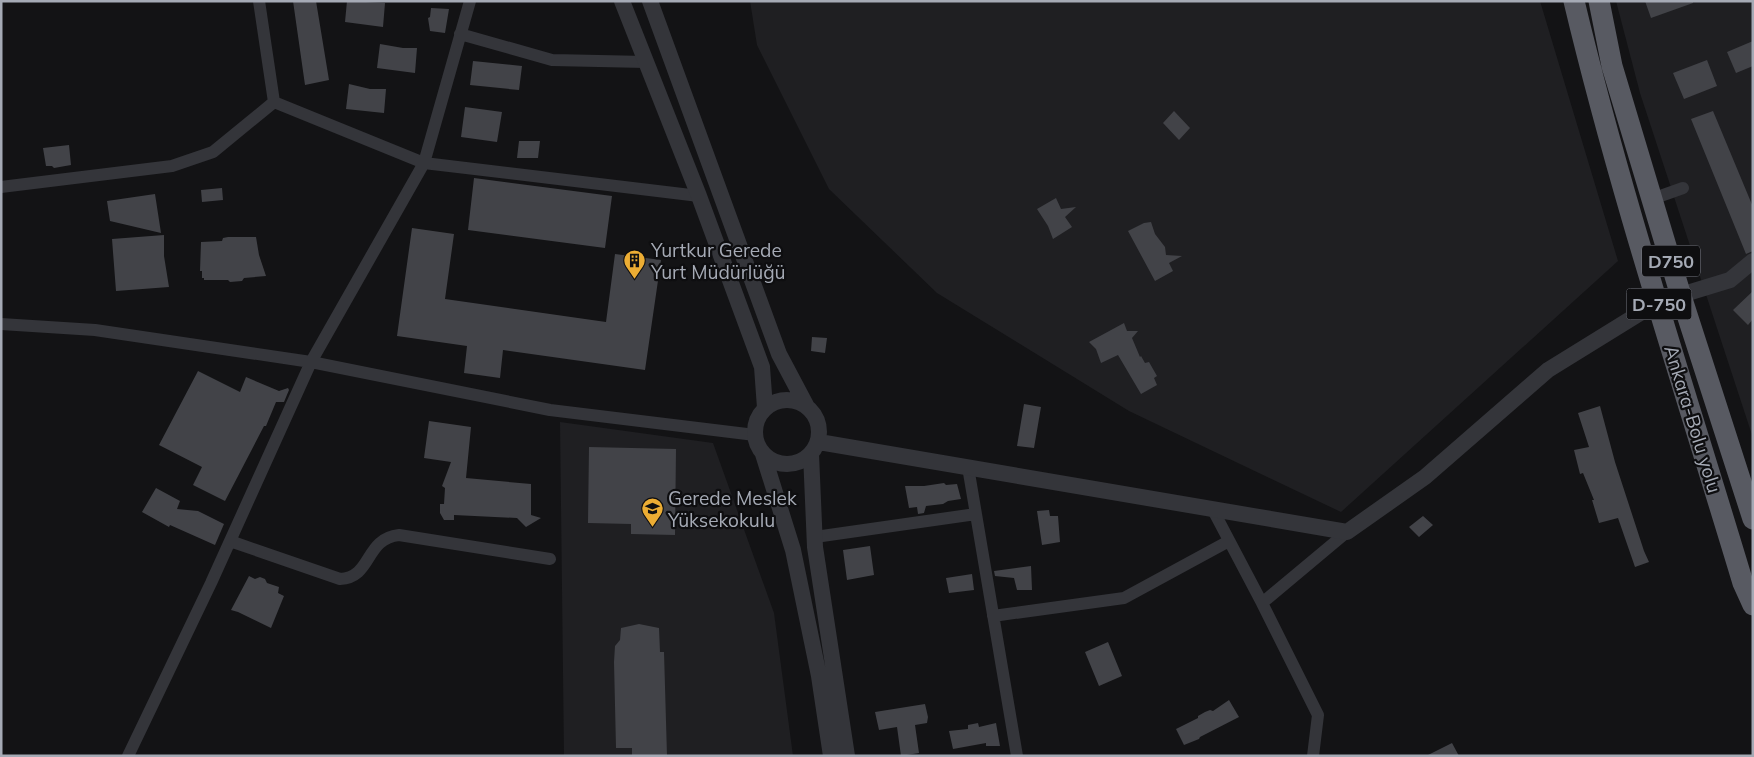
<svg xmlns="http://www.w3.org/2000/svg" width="1754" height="757" viewBox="0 0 1754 757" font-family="Mulish,sans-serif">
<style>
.built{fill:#1f1f22}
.building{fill:#424348}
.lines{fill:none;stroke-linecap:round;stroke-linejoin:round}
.minor{stroke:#34353a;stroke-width:12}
.tertiary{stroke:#34353a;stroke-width:16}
.trunk{stroke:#585a62;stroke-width:21}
.labels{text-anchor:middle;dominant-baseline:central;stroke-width:4.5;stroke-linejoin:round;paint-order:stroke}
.shield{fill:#0e0e10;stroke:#787b84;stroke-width:1}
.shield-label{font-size:18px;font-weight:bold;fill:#a5aab5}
.poi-label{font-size:19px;fill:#a5aab5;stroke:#0e0e10;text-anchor:start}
.street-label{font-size:19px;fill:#a5aab5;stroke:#0e0e10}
</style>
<rect width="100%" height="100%" fill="#131315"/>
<!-- built -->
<path class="built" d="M750 1H1540L1618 261 1341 512 1129 411 937 293 829 189 757 45Z
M1616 1H1753V438L1640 93Z
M560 422 713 443 774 613 793 756H564Z"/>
<!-- building -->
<path class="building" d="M293 1H316L329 80 305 85Z
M347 1 385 3 383 27 345 22Z
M1645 1H1693V3L1651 18Z
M431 8 449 9 445 33 430 31 428 18 430 17Z
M1753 41V66L1736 73 1727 52Z
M380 44 403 48H417L415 73 377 68Z
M1707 60 1717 86 1684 99 1673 73Z
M473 61 522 66 519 90 470 85Z
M349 84 370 89H386L384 113 346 109Z
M465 107 502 112 497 142 461 137Z
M1174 111 1190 128 1179 140 1163 123Z
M1713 111 1753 207V251L1746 254 1691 119Z
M519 141H540L538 158H517Z
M69 145 71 165 54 168 52 166H46L43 148Z
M474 178 612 196 605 248 468 230Z
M222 188 223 200 202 202 201 190Z
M155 194 161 233 110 221 107 201Z
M1056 198 1061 209 1076 207 1065 217 1072 227 1053 239 1048 226 1037 209Z
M1151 222 1155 234 1165 247 1166 255 1182 256 1169 263 1173 271 1155 281 1128 231 1144 223Z
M412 228 454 234 445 299 606 322 615 254 661 260 645 370 503 350 500 378 464 373 467 346 397 336Z
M164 235V256L169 287 116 291 112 239Z
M228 237H256L259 255 266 276 244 278 242 281 230 282 228 280H204V278H202V271H200L201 242 222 241 223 238Z
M1753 291V319L1748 325 1733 310Z
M1124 323 1127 331H1138L1132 338 1140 357 1141 356 1145 363 1149 362 1157 376 1154 378 1157 385 1141 394 1118 355 1101 363 1096 349 1089 342Z
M812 337 827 338 825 353 811 351Z
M198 371 240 392 246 377 279 391 288 388 289 390 284 402H276L266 426H264L225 501 193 485 202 467 159 445Z
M1024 404 1041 407 1034 448 1017 446Z
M1600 406 1615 462 1644 551 1649 562 1635 567 1618 518 1599 523 1592 500H1594L1583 473 1580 474 1574 450 1589 447 1578 413Z
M429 421 471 427 466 478 531 484V515L541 518 526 527 517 518 454 515V520H444L440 513V504H444L445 488 442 486 451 462 424 458Z
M589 447 676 449 675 535 631 534V524L588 523Z
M944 483 946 485 957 484 961 499 948 501 943 504 926 506 924 513 918 514 917 507 909 508 905 486H924Z
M156 488 180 501 177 509 198 511 224 524 215 545 170 525 169 527 142 512Z
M1049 510 1050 516H1058L1060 542 1042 545 1037 511Z
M1423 516 1433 525 1419 537 1409 527Z
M870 546 874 575 847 580 843 550Z
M1031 566 1032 590H1017L1014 578 995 576 994 571Z
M972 574 974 590 949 593 946 578Z
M249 576 255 579 260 577 265 579 267 583 279 587 278 593 284 596 271 628 238 612 231 610Z
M639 624 659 628 660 652H664L667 756H632V748H616L614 662 615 646 620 640 621 628Z
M1108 642 1122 676 1099 686 1085 652Z
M1229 700 1239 717 1200 737 1199 739 1184 745 1176 729 1198 718V716L1205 712 1210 710 1213 711Z
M925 704 928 717 927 723 915 725 919 753 901 756 897 727 879 730 875 712Z
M978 723 979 727 996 723 1000 746H986V743L953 749 949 731 968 729V725Z
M1452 743 1459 756H1426Z"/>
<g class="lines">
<!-- minor -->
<path class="minor" d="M259 1 274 102 424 163 699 196
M470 1 424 163 311 362 550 410 755 435
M460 34 552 60 646 62
M1 187 172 166 213 152 274 102
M1652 199 1683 188
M1 324 95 330 311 362 211 583 128 756
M968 467 1017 756
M1213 510 1262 603
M815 537 976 514
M230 541 340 579C373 577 364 539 399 535L550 559
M993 616 1124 598 1229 541
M1313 756 1318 715 1262 603 1347 532"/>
<!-- tertiary -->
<path class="tertiary" d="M622 1 699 196 762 367 765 408
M650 1 779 354 806 405
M755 432a32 32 0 1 1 64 0a32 32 0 1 1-64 0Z
M819 442 1347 532 1425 477 1548 370 1658 302 1730 280 1753 261
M763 454 793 550 819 676 831 756
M811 454 815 547 847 756"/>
<!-- trunk -->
<path class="trunk" d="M1574 1C1621 198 1685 390 1743 583L1753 605
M1599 1 1612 66 1681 296 1753 519"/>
</g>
<!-- icons -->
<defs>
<symbol id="building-pin" viewBox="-11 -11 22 30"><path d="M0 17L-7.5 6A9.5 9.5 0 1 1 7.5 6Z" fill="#ecad34" stroke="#0e0e10"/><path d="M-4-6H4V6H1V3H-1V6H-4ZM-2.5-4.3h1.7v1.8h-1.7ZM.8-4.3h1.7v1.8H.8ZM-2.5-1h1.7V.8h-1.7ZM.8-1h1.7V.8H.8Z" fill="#111"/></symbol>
<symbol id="university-pin" viewBox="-11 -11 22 30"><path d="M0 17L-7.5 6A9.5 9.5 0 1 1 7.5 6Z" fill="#ecad34" stroke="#0e0e10"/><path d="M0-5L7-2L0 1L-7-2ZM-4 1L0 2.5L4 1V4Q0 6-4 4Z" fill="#111"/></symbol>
</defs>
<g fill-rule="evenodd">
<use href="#building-pin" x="622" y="248" width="25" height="34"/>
<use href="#university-pin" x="640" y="496" width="25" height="34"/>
</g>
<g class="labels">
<!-- shield labels -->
<g class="shield">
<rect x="1642" y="245.5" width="58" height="31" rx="4"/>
<rect x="1626.5" y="288.5" width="65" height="31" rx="4"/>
</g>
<g class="shield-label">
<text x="1671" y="261">D750</text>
<text x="1659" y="304">D-750</text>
</g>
<!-- poi labels -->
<g class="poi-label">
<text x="651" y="250">Yurtkur Gerede<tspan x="651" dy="22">Yurt Müdürlüğü</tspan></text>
<text x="668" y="498">Gerede Meslek<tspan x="668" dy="22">Yüksekokulu</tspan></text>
</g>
<!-- street labels -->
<g class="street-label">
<text transform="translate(1693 419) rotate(73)">Ankara-Bolu yolu</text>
</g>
</g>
<!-- border -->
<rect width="1754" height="757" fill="none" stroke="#a5aab5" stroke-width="5"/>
</svg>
